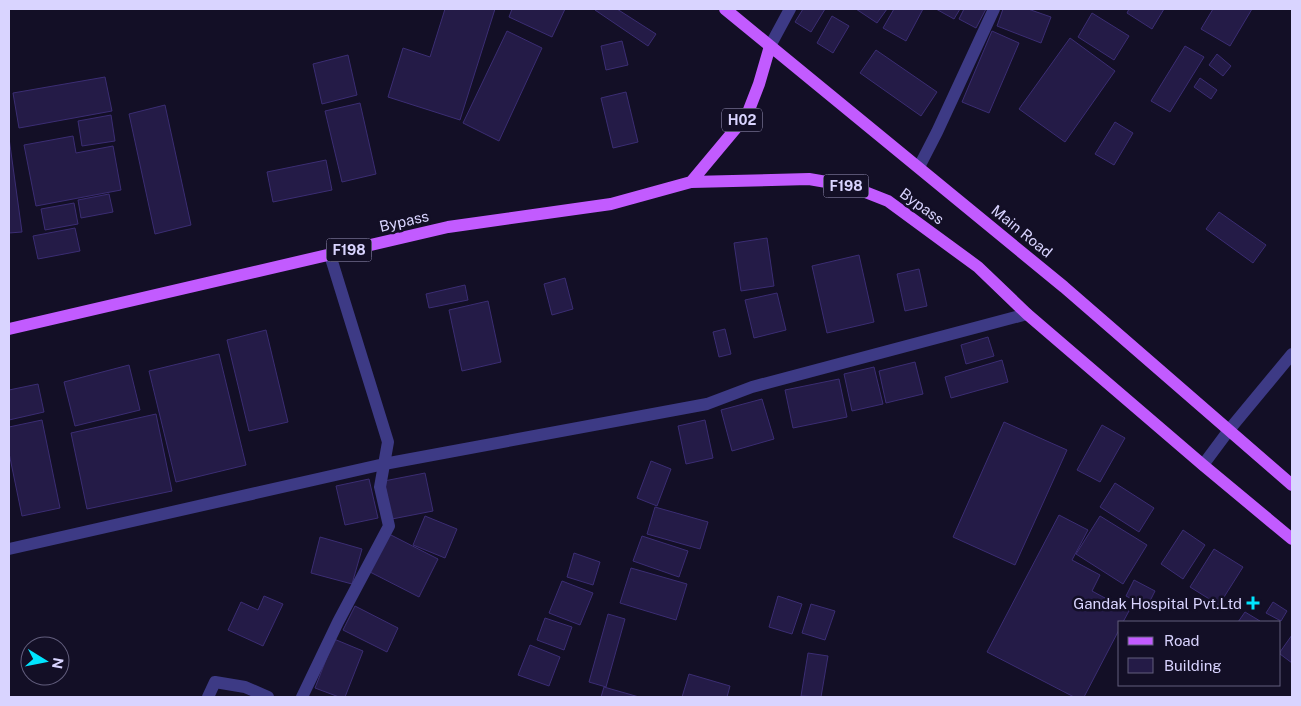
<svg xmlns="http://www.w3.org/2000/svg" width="1301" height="706" viewBox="0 0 1301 706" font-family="'Public Sans',sans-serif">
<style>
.building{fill:#241b47;stroke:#3b2d73}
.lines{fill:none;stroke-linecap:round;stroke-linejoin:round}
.street{stroke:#3d3a85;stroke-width:12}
.primary{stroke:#c25bff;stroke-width:12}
.poi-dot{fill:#00e5ff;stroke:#130f26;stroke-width:2}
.labels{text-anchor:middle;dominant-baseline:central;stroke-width:5;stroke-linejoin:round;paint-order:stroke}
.shield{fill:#130f26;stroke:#9e99be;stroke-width:1}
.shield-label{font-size:14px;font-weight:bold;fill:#d9d4ff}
.street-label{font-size:15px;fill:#d9d4ff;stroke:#130f26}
.poi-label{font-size:15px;fill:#d9d4ff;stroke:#130f26;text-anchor:end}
</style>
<rect width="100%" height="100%" fill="#130f26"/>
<!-- building -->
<path class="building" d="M445 9H495L460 120 388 97 403 48 430 57Z
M512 9H565L552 37 509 17Z
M596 9H617L656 34 648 46 595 10Z
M803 9H825L811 32 795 22Z
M856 9H887L877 23Z
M894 9H923L906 41 883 28Z
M936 9H960L954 19Z
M964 9H986L976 28 959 19Z
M1003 9H1028L1051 17 1041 43 997 26Z
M1129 9H1164L1152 29 1127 13Z
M1213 9H1252L1230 46 1201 29Z
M1092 13 1129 36 1114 60 1078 37Z
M832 16 849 26 833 53 817 43Z
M507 31 542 48 499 141 463 123Z
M992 31 1019 43 989 113 962 102Z
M1070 38 1115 71 1065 142 1019 109Z
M622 41 628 65 606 70 601 46Z
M1185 46 1204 57 1170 112 1151 101Z
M876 50 937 92 921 116 860 73Z
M1217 54 1231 66 1223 76 1209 65Z
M348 55 357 95 322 104 313 64Z
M105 77 112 111 19 128 13 93Z
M1200 78 1217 90 1211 99 1194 87Z
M626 92 638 142 613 148 601 98Z
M360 103 376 174 342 182 325 111Z
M165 105 191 225 155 234 129 114Z
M111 115 115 141 82 146 78 121Z
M1115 122 1133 133 1114 165 1095 154Z
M73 136 76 153 113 146 121 190 36 206 24 145Z
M9 138 22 232 9 233Z
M326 160 332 190 273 202 267 172Z
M109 194 113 212 81 218 78 200Z
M74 203 78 224 45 230 41 209Z
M1219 212 1266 245 1253 263 1206 229Z
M75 228 80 251 38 259 33 236Z
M767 238 774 286 741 291 734 243Z
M859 255 874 322 827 333 812 266Z
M919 269 927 306 905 311 897 274Z
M565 278 573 309 552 315 544 284Z
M465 285 468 300 429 308 426 294Z
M777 293 786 330 754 338 745 300Z
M488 301 501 362 462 371 449 310Z
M725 329 731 354 719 357 713 332Z
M266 330 288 422 249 431 227 340Z
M988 337 994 356 966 364 961 345Z
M219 354 246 465 176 482 149 371Z
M1002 360 1008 382 951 398 945 377Z
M915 362 923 394 886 403 879 371Z
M129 365 140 410 75 426 64 382Z
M874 367 883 404 852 411 844 374Z
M839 379 847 417 793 428 785 390Z
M38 384 44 412 9 420V390Z
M762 399 774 439 732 451 721 410Z
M156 414 172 491 87 509 71 433Z
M42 420 60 508 22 516 9 453V427Z
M705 420 713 458 686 464 678 426Z
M1004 422 1067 450 1015 565 953 537Z
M1102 425 1125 438 1100 482 1077 470Z
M651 461 671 469 657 506 637 498Z
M425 473 433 511 392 519 384 481Z
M369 479 378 518 345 525 336 486Z
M1115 483 1154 508 1139 532 1100 507Z
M655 507 708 522 700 549 647 534Z
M1059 515 1088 530 1072 560 1100 575 1092 591 1129 611 1123 622H1120V628L1084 697H1074L987 652Z
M425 516 457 529 445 558 413 545Z
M1100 516 1147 545 1123 584 1076 554Z
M1183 530 1205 545 1183 579 1161 564Z
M389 534 438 559 419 597 370 572Z
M642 536 688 551 679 577 633 561Z
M320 537 362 549 352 584 311 573Z
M1214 549 1243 567 1219 605 1190 587Z
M574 553 600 562 593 585 567 577Z
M631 568 687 584 676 620 620 603Z
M1134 580 1155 591 1147 607 1126 596Z
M562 581 593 593 580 625 549 613Z
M264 596 283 604 263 646 228 630 241 602 258 610Z
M778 596 802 604 792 634 769 627Z
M1273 602 1287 611 1281 621 1266 613Z
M811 604 835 611 825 640 802 633Z
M355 606 398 628 387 652 343 630Z
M1245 612 1260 621 1259 622H1238Z
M608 614 625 619 606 687 589 682Z
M545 618 572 627 564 650 537 640Z
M1292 635V663L1280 654V652Z
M334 639 363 651 345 697H339L315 688Z
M530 645 560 657 549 686 518 675Z
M808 653 828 656 821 697 801 696Z
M689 674 730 686 727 697H682Z
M604 687 639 697H601Z"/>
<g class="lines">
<!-- street -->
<path class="street" d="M770 46 790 9
M919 167 937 132 994 9
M1203 465 1229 430 1292 354
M9 549 384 464 707 404 752 387 1027 314
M208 697 215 682 245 687 268 697
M302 697 338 622 389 526 380 487 388 442 330 255"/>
<!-- primary -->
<path class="primary" d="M725 9 1064 287 1292 485
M691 182 747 115 759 84 770 46
M9 329 448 227 611 204 691 182 809 179 850 186 888 201 978 267 1027 314 1203 465 1292 539"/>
</g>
<!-- markers -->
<path class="poi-dot" d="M1250.5 595.5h5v5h5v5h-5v5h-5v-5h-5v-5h5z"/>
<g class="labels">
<!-- shield labels -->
<g class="shield">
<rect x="722" y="108.5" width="40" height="23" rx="4"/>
<rect x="823.5" y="174.5" width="45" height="23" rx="4"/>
<rect x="326.5" y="238.5" width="45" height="23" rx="4"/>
</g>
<g class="shield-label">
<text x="742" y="120">H02</text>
<text x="846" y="186">F198</text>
<text x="349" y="250">F198</text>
</g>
<!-- street labels -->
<g class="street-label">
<text transform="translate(922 206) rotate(36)">Bypass</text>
<text transform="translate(404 221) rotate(-13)">Bypass</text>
<text transform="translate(1022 231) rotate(39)">Main Road</text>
</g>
<!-- poi labels -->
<g class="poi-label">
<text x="1242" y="603">Gandak Hospital Pvt.Ltd</text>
</g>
</g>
<!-- border -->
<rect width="1301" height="706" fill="none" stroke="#d9d4ff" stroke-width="20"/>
<!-- legend -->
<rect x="1118" y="621" width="162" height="65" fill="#130f26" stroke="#625e7d"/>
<rect x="1128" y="637" width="25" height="8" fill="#c25bff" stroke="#625e7d"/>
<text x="1164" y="646" font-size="15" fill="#d9d4ff">Road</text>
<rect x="1128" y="658" width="25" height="15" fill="#241b47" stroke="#625e7d"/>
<text x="1164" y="671" font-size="15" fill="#d9d4ff">Building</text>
<!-- north arrow -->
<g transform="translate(45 661) rotate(100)"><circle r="24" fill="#130f26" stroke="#625e7d"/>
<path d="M0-4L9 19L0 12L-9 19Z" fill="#00e5ff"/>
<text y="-8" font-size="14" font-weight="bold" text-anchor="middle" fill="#d9d4ff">N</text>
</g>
</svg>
